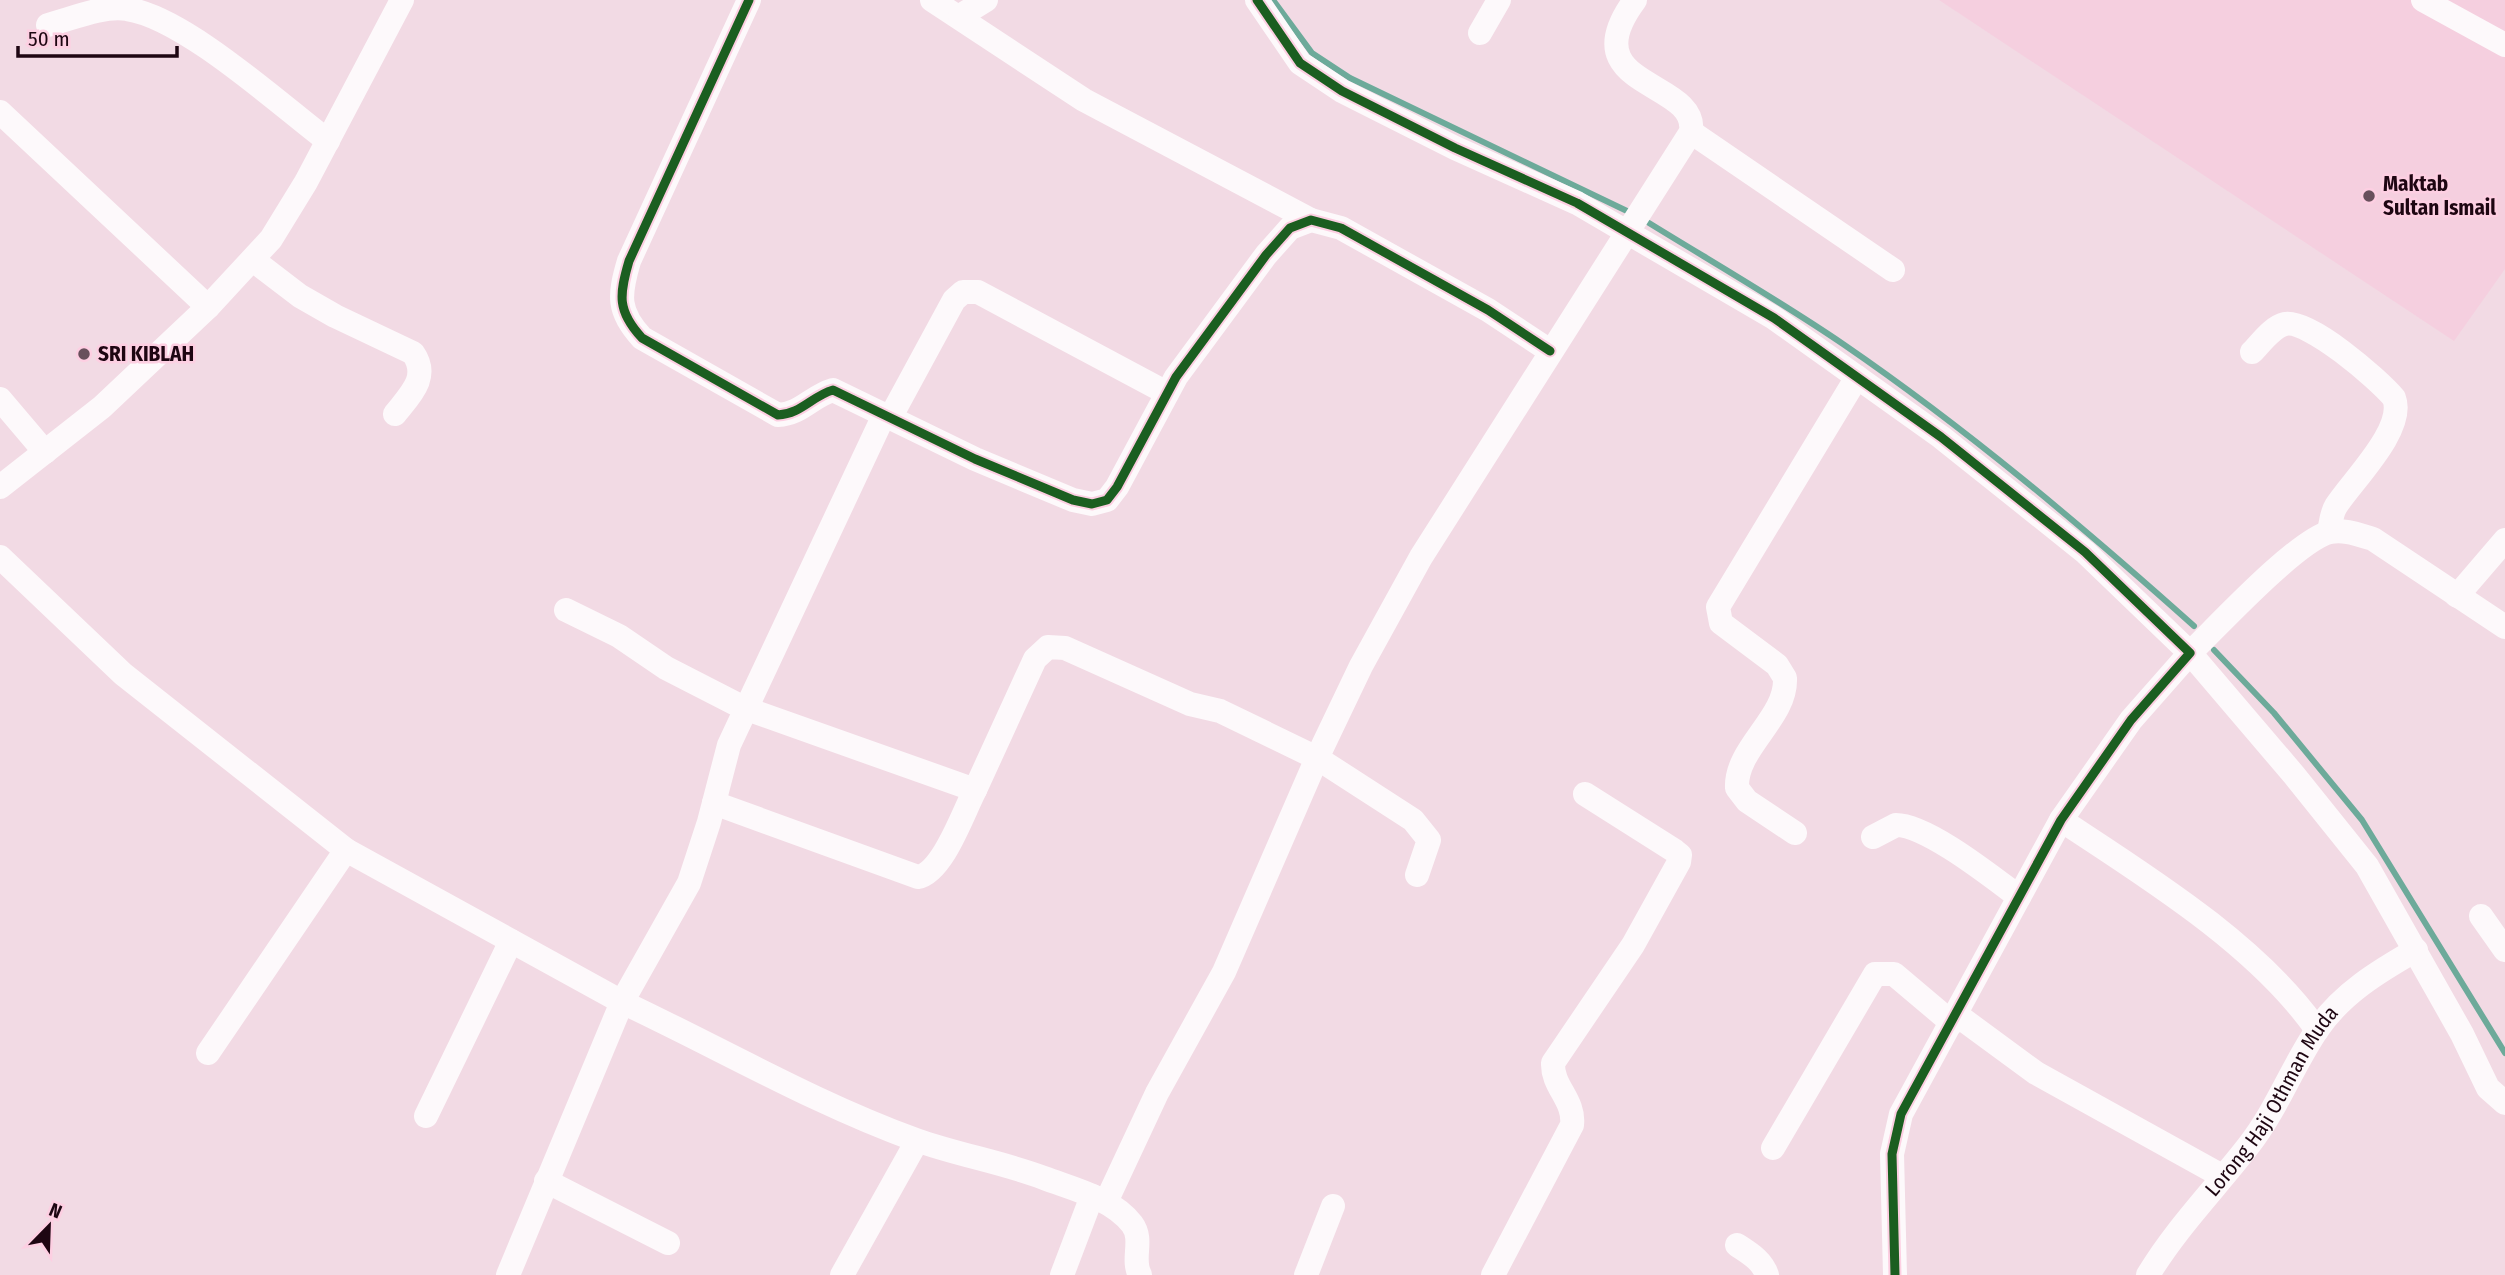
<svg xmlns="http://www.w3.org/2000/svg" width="2505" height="1275" viewBox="0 0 2505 1275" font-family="'Fira Sans Condensed',sans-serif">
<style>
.built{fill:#f5cfdf}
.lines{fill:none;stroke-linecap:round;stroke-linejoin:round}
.stream{stroke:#6daa9a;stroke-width:6}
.minor{stroke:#fdf9fb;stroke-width:24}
.cycleway-casing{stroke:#fdcfe2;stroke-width:13}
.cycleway{stroke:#1b5e20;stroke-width:9}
.poi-dot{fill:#68505c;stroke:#fdcfe2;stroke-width:2.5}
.labels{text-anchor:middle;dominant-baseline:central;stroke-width:5;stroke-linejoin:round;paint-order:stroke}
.poi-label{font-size:21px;font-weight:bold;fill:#1e0612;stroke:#fdcfe2;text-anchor:start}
.street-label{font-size:21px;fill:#1e0612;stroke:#fdcfe2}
</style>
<rect width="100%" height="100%" fill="#f2dae4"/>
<!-- built -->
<path class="built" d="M1939 0H2505V269L2454 341Z"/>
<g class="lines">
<!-- stream -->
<path class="stream" d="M1273 0 1312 53 1350 78 1627 211
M1649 223C1714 263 1780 301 1843 344 1967 429 2082 526 2194 626
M2214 650 2274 713 2362 820 2505 1053"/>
<!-- minor -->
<g class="minor">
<path d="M749 0 629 261C619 295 617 311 642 338L778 415C801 414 812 396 833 390L975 459 1073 500 1092 504 1107 500 1117 487 1176 377 1266 255 1290 228 1311 220 1341 228 1488 310 1550 351"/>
<path d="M932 0 1084 100 1311 220"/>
<path d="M1257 0 1300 63 1342 91 1455 148 1577 203 1774 318 1941 437 2085 552 2190 653 2131 720 2061 820 1901 1114 1892 1154 1895 1275"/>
<path d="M2423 0 2505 45"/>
<path d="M960 16 986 0"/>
<path d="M48 25C71 19 103 5 127 9 184 17 279 104 328 141"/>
<path d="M1480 33 1499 0"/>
<path d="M0 112 208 307"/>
<path d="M1691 132 1893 270"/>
<path d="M253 260 300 296 335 316 413 353C430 377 410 395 395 414"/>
<path d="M2252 352C2261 343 2272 327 2285 324 2309 319 2378 379 2394 398 2406 429 2352 481 2336 506 2331 514 2331 524 2329 532"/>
<path d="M0 399 45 452"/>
<path d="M890 418 954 300 963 292H978L1167 393"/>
<path d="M0 487 102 407 208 307 271 239 306 182 402 0"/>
<path d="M0 557 123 674 346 850 622 1002 689 883 709 822 729 745 884 415"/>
<path d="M2457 596 2505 540"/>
<path d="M566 610 619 636 666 668 744 708 975 790 1035 659 1048 647 1065 648 1190 704 1220 711 1317 758 1413 820 1429 840 1417 875"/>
<path d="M2505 627 2373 539C2359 535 2345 529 2330 532 2296 541 2218 626 2190 653L2294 775 2367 866 2462 1034 2488 1088 2505 1103"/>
<path d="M714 803 918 877C943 872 963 813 975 790"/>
<path d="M2061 820C2146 876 2258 945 2317 1030"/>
<path d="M1795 833 1747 801 1737 788C1735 748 1787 718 1785 678L1777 665 1721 623 1718 607 1857 377"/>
<path d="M1873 837 1896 825C1927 825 1992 877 2019 897"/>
<path d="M2481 916 2505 950"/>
<path d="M1957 1015 2036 1073 2222 1176"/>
<path d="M208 1053 346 850"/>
<path d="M426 1116 511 941"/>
<path d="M1773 1148 1875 974H1894L1952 1023"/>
<path d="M546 1181 668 1243"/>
<path d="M1106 1202 1157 1093 1224 972 1317 758 1361 666 1421 557 1691 132C1699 79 1569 89 1635 0"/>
<path d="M1737 1245C1749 1253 1762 1260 1767 1275"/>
<path d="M508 1275 622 1002C720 1048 814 1103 916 1140 958 1155 1002 1162 1044 1178 1073 1189 1112 1198 1132 1224 1144 1240 1131 1259 1140 1275"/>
<path d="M842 1275 917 1141"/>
<path d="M1062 1275 1092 1196"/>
<path d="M1306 1275 1333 1206"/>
<path d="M1493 1275 1572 1125C1575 1100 1552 1087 1553 1063L1633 945 1679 862 1680 855 1675 851 1585 794"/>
<path id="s1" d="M2148 1275C2177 1227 2215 1189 2249 1145 2277 1109 2292 1067 2317 1030 2341 994 2379 971 2416 950"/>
</g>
<defs>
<path id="cycleway" d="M749 0 629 261C619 295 617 311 642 338L778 415C801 414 812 396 833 390L975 459 1073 500 1092 504 1107 500 1117 487 1176 377 1266 255 1290 228 1311 220 1341 228 1488 310 1550 351
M1257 0 1300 63 1342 91 1455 148 1577 203 1774 318 1941 437 2085 552 2190 653 2131 720 2061 820 1901 1114 1892 1154 1895 1275"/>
</defs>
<!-- cycleway casing -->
<use href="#cycleway" class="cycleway-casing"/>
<!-- cycleway -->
<use href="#cycleway" class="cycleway"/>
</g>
<!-- markers -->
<g class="poi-dot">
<circle cx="2369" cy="196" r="7"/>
<circle cx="84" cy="354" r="7"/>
</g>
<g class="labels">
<!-- poi labels -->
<g class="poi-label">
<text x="2383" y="184">Maktab<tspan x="2383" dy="24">Sultan Ismail</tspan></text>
<text x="98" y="354">SRI KIBLAH</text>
</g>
<!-- street labels -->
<g class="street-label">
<text stroke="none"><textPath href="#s1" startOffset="214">Lorong Haji Othman Muda</textPath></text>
</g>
</g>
<!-- north arrow -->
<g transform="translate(49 1226) rotate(23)" stroke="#fdcfe2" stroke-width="5" paint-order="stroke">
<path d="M0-5L12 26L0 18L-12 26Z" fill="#1e0612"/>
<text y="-10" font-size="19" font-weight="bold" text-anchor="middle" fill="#1e0612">N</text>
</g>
<!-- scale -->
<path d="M18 46v10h159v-10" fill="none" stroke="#1e0612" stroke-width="3.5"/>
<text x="28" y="46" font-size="21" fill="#1e0612" stroke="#fdcfe2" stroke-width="5" paint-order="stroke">50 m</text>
</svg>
